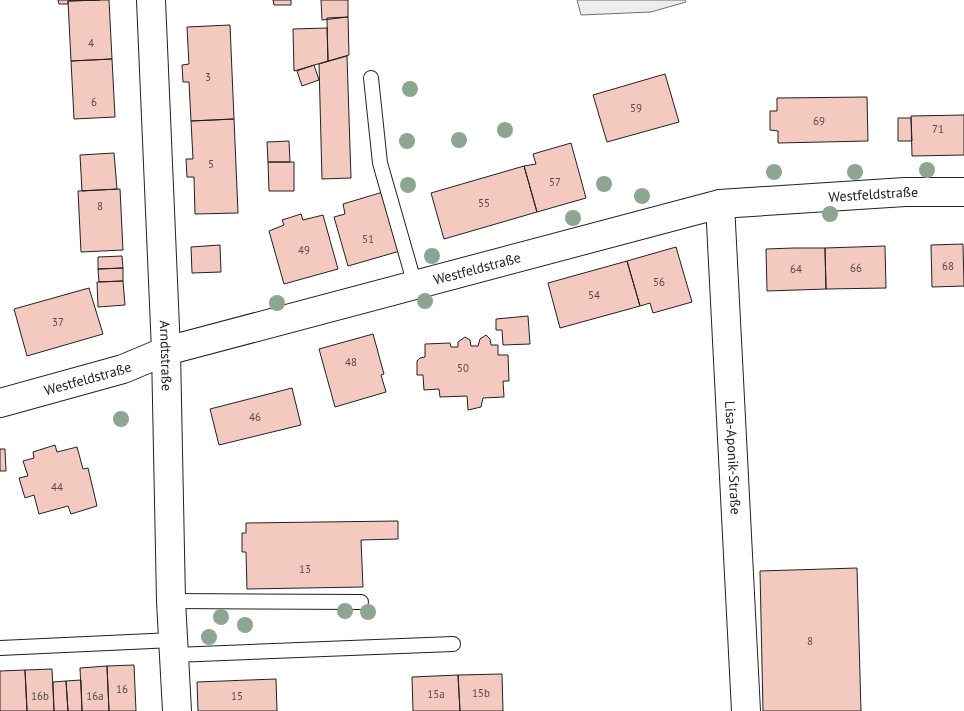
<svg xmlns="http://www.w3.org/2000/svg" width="964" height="711" viewBox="0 0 964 711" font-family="'PT Sans',sans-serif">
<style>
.parking{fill:#ededed;stroke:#6f6f6f}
.building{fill:#f3c9c0;stroke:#222}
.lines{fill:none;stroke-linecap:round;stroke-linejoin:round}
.service-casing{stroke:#222;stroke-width:16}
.minor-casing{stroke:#222;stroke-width:30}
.service{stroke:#fff;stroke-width:14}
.minor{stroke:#fff;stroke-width:28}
.tree{fill:#8da692}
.labels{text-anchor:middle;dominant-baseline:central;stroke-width:4;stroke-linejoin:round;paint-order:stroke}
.number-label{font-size:11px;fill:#564c4a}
.street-label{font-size:14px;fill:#222;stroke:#fff}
</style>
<rect width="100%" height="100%" fill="#fff"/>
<!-- parking -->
<path class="parking" d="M577 0H685L686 2 651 12 581 15Z"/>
<!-- building -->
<path class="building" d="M58 0H100L68 1V4H59Z
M100 0H109L112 59 71 61 68 1Z
M273 0H291V5H274Z
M321 0H348V17L322 20Z
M348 17 349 55 328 61 327 18Z
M230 25 234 119 191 121 189 82H183L182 65 189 64 187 27Z
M327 28 328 61 294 71 293 29Z
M347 56 351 178 322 179 319 64Z
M112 59 115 117 74 119 71 61Z
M314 65 319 80 302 86 297 71Z
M665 74 679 122 607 142 593 95Z
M867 97 868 141 778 143V131L770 130V111H777V98Z
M964 115V155L912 156 911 116Z
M898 118H911L912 141H898Z
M234 119 238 213 195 214 194 177H187L186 159H193L191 121Z
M289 141 290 162H268L267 142Z
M571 143 586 198 537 212 524 166 536 164 533 154Z
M114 153 117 189 82 191 80 155Z
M268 162H294V191H269Z
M524 166 537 212 444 239 431 193Z
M120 189 123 250 81 252 78 191Z
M383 192 400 251 348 266 334 217 345 214 343 204Z
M301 214 303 220 323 215 338 269 284 284 269 231 284 225 282 220Z
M963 244 964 286 932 287 931 245Z
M220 245 221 272 192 273 191 247Z
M885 246 886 288 826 289 825 248Z
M676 247 692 302 653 313 650 303 640 306 627 261Z
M794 248H825L826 289 767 291 766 249Z
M122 256 123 268 98 269V257Z
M627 261 640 306 560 328 548 283Z
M123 268V281L99 282 98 269Z
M123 281 125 305 98 307 97 282Z
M89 288 103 334 27 356 14 309Z
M528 316 530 344 503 345 502 330H496V319Z
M373 334 384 374 381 375 386 392 335 407 319 349Z
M486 335 490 339 491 345H498V355H508L509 381H503L504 397 483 398 481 407 468 410 467 396 440 397 439 389 424 390 423 375H417V361L420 358 425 357V344L450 343 451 347H458V342L465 337 470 340 471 346H478L480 339Z
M292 388 301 425 219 445 210 409Z
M55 445 57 452 77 447 83 469 88 468 97 506 71 514 68 506 39 514 34 495 25 498 19 478 28 476 23 461 34 458 33 452Z
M0 449H5L6 471H0Z
M398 521V539L361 540 363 587 247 589 246 552H242V533H246V523Z
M857 568 861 711H763L760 571Z
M134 665 136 711H109L107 666Z
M107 666 109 711H82L80 668Z
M52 669 54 711H27L25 670Z
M25 670 27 711H0V671Z
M502 674 503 711H460L458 675Z
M458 675 460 711H413L412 677Z
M276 679 277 711H198L197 682Z
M81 680 82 711H68L66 681Z
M66 681 68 711H54L53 682Z"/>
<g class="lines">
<defs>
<path id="service" d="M371 78 380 163 415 285
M171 601 361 602
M0 648 173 640
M174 655 453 644"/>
<g id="minor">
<path id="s1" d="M151 0 166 351 171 601 177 711"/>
<path id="s2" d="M720 204 746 711"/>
<path id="s3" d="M0 403 123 369 166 351 720 204 905 192H964"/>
</g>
</defs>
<!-- service casing -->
<use href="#service" class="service-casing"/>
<!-- minor casing -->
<use href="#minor" class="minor-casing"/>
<!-- service -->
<use href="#service" class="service"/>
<!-- minor -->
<use href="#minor" class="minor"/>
</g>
<!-- trees -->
<g class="tree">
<circle cx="410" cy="89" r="8"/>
<circle cx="505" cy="130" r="8"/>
<circle cx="459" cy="140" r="8"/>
<circle cx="407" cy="141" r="8"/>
<circle cx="927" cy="170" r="8"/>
<circle cx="774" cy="172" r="8"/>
<circle cx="855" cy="172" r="8"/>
<circle cx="604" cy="184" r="8"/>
<circle cx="408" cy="185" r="8"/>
<circle cx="642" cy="196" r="8"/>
<circle cx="830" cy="214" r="8"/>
<circle cx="573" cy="218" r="8"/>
<circle cx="432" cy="256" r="8"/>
<circle cx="425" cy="301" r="8"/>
<circle cx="277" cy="303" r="8"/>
<circle cx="121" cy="419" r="8"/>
<circle cx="345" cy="611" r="8"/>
<circle cx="368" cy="612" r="8"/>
<circle cx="221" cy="617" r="8"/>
<circle cx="245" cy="625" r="8"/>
<circle cx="209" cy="637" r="8"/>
</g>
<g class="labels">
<!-- number labels -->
<g class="number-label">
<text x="91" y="43">4</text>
<text x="208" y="77">3</text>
<text x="94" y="102">6</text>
<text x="636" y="108">59</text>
<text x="819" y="121">69</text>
<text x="938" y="129">71</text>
<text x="211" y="164">5</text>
<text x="555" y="182">57</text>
<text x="484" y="203">55</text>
<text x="100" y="206">8</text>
<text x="368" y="239">51</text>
<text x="304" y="250">49</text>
<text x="948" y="266">68</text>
<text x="856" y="268">66</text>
<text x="796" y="269">64</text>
<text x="659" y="282">56</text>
<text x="594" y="295">54</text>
<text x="58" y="322">37</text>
<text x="351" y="362">48</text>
<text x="463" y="368">50</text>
<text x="255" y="417">46</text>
<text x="57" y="487">44</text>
<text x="305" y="569">13</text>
<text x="810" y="641">8</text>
<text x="122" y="689">16</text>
<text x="481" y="693">15b</text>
<text x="436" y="694">15a</text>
<text x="40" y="696">16b</text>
<text x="95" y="696">16a</text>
<text x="237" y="696">15</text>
</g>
<!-- street labels -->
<g class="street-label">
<text stroke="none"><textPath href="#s3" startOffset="901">Westfeldstraße</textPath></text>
<text stroke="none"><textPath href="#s3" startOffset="496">Westfeldstraße</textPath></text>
<text stroke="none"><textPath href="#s1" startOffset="356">Arndtstraße</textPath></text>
<text stroke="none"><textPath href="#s3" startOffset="91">Westfeldstraße</textPath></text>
<text stroke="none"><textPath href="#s2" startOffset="254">Lisa-Aponik-Straße</textPath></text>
</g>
</g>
</svg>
